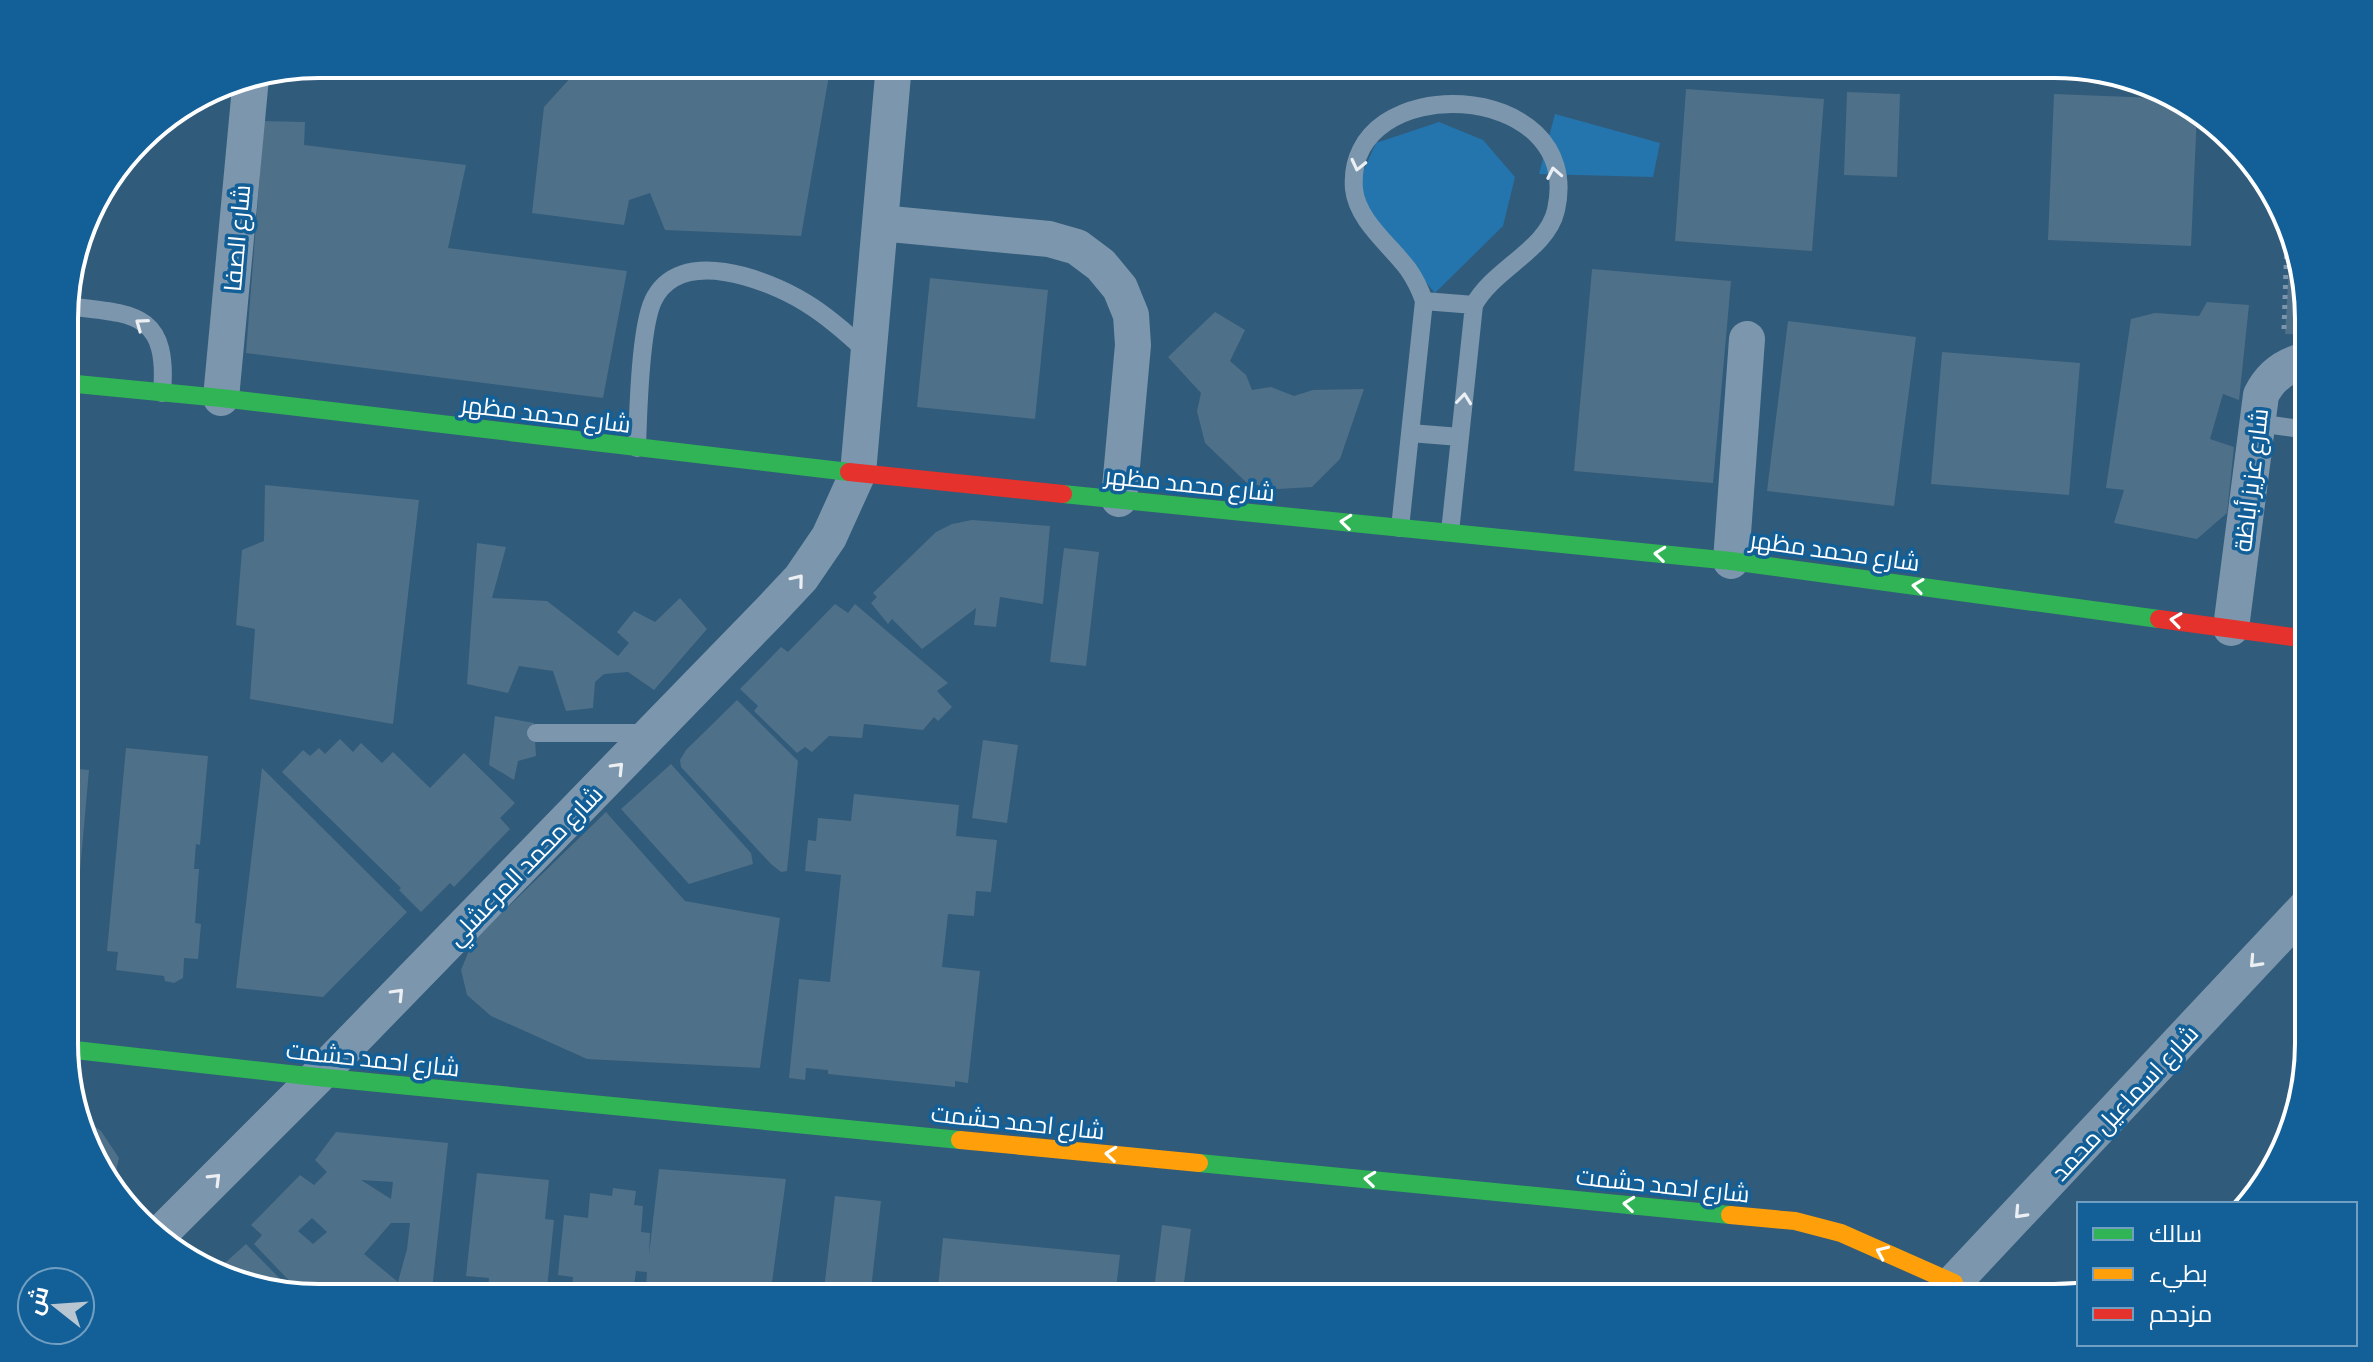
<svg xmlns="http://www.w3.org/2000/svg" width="2373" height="1362" viewBox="0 0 2373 1362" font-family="Commissioner,Cairo,sans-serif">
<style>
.green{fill:#2475ad}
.building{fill:#4f7089;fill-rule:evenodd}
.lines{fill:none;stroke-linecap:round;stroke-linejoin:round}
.path{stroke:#7c97ad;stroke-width:5;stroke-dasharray:4 6;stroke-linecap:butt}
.lane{stroke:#7c97ad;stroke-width:18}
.street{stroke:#7c97ad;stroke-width:36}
.fast{stroke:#30b455;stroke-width:18}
.slow{stroke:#ff9f0a;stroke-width:18}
.jam{stroke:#e5322d;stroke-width:18}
.oneway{stroke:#ebeff3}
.oneway2{stroke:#fff}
.labels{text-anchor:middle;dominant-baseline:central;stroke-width:7;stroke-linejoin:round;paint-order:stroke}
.street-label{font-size:24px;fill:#fff;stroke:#135f98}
.rim{fill:none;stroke:#fff;stroke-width:4}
</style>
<rect width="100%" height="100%" fill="#315b7a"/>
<!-- green -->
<path class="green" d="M1555 114 1660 143 1653 177 1539 174Z
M1439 122 1483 140 1515 177 1503 226 1435 293 1394 246 1354 191 1376 143Z"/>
<!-- building -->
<path class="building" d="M694 64H831L801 236 665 230 650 193 629 200 624 225 532 213 544 107 572 76 690 80Z
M1686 89 1824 99 1812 251 1675 241Z
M1847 92 1900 94 1897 177 1844 175Z
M2054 94 2182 99 2197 113 2191 246 2048 240Z
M264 121 305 122 304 145 466 165 448 248 627 271 603 398 246 353Z
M2290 248 2308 302V335L2285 334Z
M1592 269 1731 281 1713 483 1574 471Z
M930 278 1048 290 1035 419 917 407Z
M2207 302 2249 305 2239 400 2223 394 2210 439 2234 447 2227 513 2197 539 2114 523 2124 490 2106 488 2131 319 2155 313 2199 316Z
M1215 312 1245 330 1230 361 1246 375 1252 390 1271 387 1294 396 1313 390 1364 389 1340 459 1312 487 1278 489 1247 483 1205 443 1197 411 1201 393 1168 357Z
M1788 321 1916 337 1894 506 1767 491Z
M1942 352 2080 363 2069 495 1931 484Z
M265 485 419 500 393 724 250 699 255 629 236 625 242 550 264 541Z
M972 520 1050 526 1043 604 1000 597 996 627 974 625 976 608 922 649 892 619 888 624 871 603 877 597 873 593 936 532 952 524Z
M477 543 506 547 492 598 547 601 618 656 629 643 617 632 634 611 655 622 680 598 707 629 654 690 628 672 604 674 595 682 593 708 566 711 553 671 519 666 508 693 467 684Z
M1064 548 1099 552 1086 666 1050 662Z
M835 604 848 613 855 604 948 683 937 691 952 707 938 721 934 717 923 730 864 724 862 738 829 736 812 752 805 747 797 753 754 711 758 706 740 689 781 647 788 652Z
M737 700 798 761 787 871 781 872 771 864 681 767 680 760 686 750Z
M495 716 534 723 536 756 518 761 514 780 489 765Z
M340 739 353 752 361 743 382 763 393 752 430 788 464 753 515 803 500 818 510 829 454 887 450 883 421 912 399 890 401 888 282 772 303 750 310 756 319 748 325 754Z
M983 740 1018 745 1007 823 972 818Z
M126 748 208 756 200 845 196 844 194 869H199L195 923 201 924 198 959 184 958 183 978 174 983 165 981 164 976 116 970 118 952 107 951Z
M671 764 751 853 753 864 689 884 621 809Z
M66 768 89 770 80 871 66 870Z
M262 768 407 912 323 997 236 988Z
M854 794 959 805 956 836 997 840 991 892 976 891 974 916 948 914 942 967 980 971 968 1083 955 1081V1087L828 1074V1070L806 1068 805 1080 789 1078 799 979 830 982 841 875 805 871 808 840 816 841 818 818 851 821Z
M606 812 685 901 780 918 760 1068 587 1059 491 1016 467 995 461 970 473 941Z
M66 884 78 885 69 980 66 979Z
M81 1116 101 1131 119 1158 115 1175 106 1183Z
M336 1132 448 1143 432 1290 422 1285 420 1289 431 1298H333L325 1290 317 1298 301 1293 254 1244 262 1235 251 1225 300 1175 314 1185 327 1172 315 1160ZM361 1180 393 1182 391 1199ZM312 1218 327 1232 313 1244 298 1231ZM391 1223H410L407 1249 398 1282 364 1254Z
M659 1169 786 1179 770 1297 646 1287 647 1272 636 1271 634 1285 624 1284 623 1298H571L573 1277 558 1275 564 1215 588 1218 590 1193 612 1196 613 1188 636 1191 634 1205 643 1206 641 1232 650 1233 649 1255Z
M477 1173 549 1180 545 1219 554 1220 546 1298H487L489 1278 466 1276Z
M835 1196 881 1201 870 1298H823Z
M1162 1225 1191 1229 1182 1298H1153Z
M943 1238 1120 1255 1115 1298H937Z
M246 1244 291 1290 216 1271Z"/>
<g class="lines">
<!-- path -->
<path class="path" d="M2284 329 2287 239"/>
<!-- lane -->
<path class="lane" d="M1424 301 1474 305
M66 306C133 314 169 311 162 393
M2257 423 2308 430
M1410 433 1460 437
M637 448C638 414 640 329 653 301 679 245 767 279 806 303 829 317 849 335 868 353
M1400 528 1424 301C1420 289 1415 279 1408 269 1390 245 1357 220 1354 189 1344 68 1586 77 1556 210 1547 250 1493 269 1474 305L1450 532
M536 733H649"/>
<!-- street -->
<path class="street" d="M880 223 1049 239 1077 247 1101 265 1120 288 1131 315 1133 345 1119 499
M221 398 251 77
M1731 561 1747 339
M2231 628 2261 395C2271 375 2287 364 2308 360
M160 1234 317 1077 771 610 801 578 829 537 858 473 894 64
M1939 1298 2308 905"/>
<!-- fast -->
<path class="fast" d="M66 383 221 398 849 472
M1063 494 1731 561 2159 619
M66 1049 317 1077 960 1140
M1199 1163 1730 1215"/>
<!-- slow -->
<path class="slow" d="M960 1140 1199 1163
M1730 1215 1795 1221 1841 1233 1954 1283"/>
<!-- jam -->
<path class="jam" d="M849 472 1063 494
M2159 619 2308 639"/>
</g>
<!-- one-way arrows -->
<defs><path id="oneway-chevron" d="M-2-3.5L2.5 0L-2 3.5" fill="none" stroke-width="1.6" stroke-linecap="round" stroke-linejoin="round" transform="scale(2)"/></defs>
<g class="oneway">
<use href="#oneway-chevron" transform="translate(1358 165) rotate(103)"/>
<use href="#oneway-chevron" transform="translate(1554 173) rotate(-101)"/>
<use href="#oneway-chevron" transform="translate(141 324) rotate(-144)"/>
<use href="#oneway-chevron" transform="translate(1464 399) rotate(-84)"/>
<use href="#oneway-chevron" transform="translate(798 580) rotate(-51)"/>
<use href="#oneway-chevron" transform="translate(618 768) rotate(-46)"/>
<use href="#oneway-chevron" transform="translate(2255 962) rotate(133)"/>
<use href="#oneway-chevron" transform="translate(398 994) rotate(-46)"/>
<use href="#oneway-chevron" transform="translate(215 1179) rotate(-45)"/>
<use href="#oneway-chevron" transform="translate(2020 1213) rotate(133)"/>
</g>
<g class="oneway2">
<use href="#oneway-chevron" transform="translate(1346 522) rotate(-174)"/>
<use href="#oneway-chevron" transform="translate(1660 554) rotate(-174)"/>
<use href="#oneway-chevron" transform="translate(1918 586) rotate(-172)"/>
<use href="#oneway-chevron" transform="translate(2176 620) rotate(-172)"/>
<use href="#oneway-chevron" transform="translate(1111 1154) rotate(-174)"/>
<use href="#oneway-chevron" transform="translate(1370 1179) rotate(-174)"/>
<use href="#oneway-chevron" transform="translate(1629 1204) rotate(-174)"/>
<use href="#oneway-chevron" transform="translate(1882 1252) rotate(-156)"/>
</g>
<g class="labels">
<!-- street labels -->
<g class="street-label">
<text transform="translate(236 238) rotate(-85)">شارع الصفا</text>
<text transform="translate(546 413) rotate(7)">شارع محمد مظهر</text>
<text transform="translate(2250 480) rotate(-83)">شارع عزيز أباظة</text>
<text transform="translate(1190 483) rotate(6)">شارع محمد مظهر</text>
<text transform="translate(1835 550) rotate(8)">شارع محمد مظهر</text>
<text transform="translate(524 865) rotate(-46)">شارع محمد المرعشلي</text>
<text transform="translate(373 1058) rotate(6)">شارع احمد حشمت</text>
<text transform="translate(2124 1102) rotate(-47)">شارع اسماعيل محمد</text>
<text transform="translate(1018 1121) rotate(6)">شارع احمد حشمت</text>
<text transform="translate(1663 1184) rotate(6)">شارع احمد حشمت</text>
</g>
</g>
<!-- crop -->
<path d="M0 0H2373V1362H0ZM319 78H2054A241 241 0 0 1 2295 319V1043A241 241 0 0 1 2054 1284H319A241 241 0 0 1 78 1043V319A241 241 0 0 1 319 78Z" fill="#135f98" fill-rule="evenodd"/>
<path class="rim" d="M319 78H2054A241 241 0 0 1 2295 319V1043A241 241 0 0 1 2054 1284H319A241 241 0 0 1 78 1043V319A241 241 0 0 1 319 78Z"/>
<!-- legend -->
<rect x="2077" y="1202" width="280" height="144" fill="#135f98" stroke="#719fc1" stroke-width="2"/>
<rect x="2093" y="1228" width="40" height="12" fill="#30b455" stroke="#719fc1" stroke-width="2"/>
<text x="2149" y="1242" font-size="24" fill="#ffffff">سالك</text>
<rect x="2093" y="1268" width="40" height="12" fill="#ff9f0a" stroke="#719fc1" stroke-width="2"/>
<text x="2149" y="1282" font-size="24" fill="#ffffff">بطيء</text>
<rect x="2093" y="1308" width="40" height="12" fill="#e5322d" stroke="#719fc1" stroke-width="2"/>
<text x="2149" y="1322" font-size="24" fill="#ffffff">مزدحم</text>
<!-- north arrow -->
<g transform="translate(56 1306) rotate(287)"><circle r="38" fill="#135f98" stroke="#719fc1" stroke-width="2"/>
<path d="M0-6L14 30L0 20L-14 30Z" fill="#b7c6d0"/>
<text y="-12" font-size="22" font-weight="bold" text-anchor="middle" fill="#ffffff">ش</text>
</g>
</svg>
